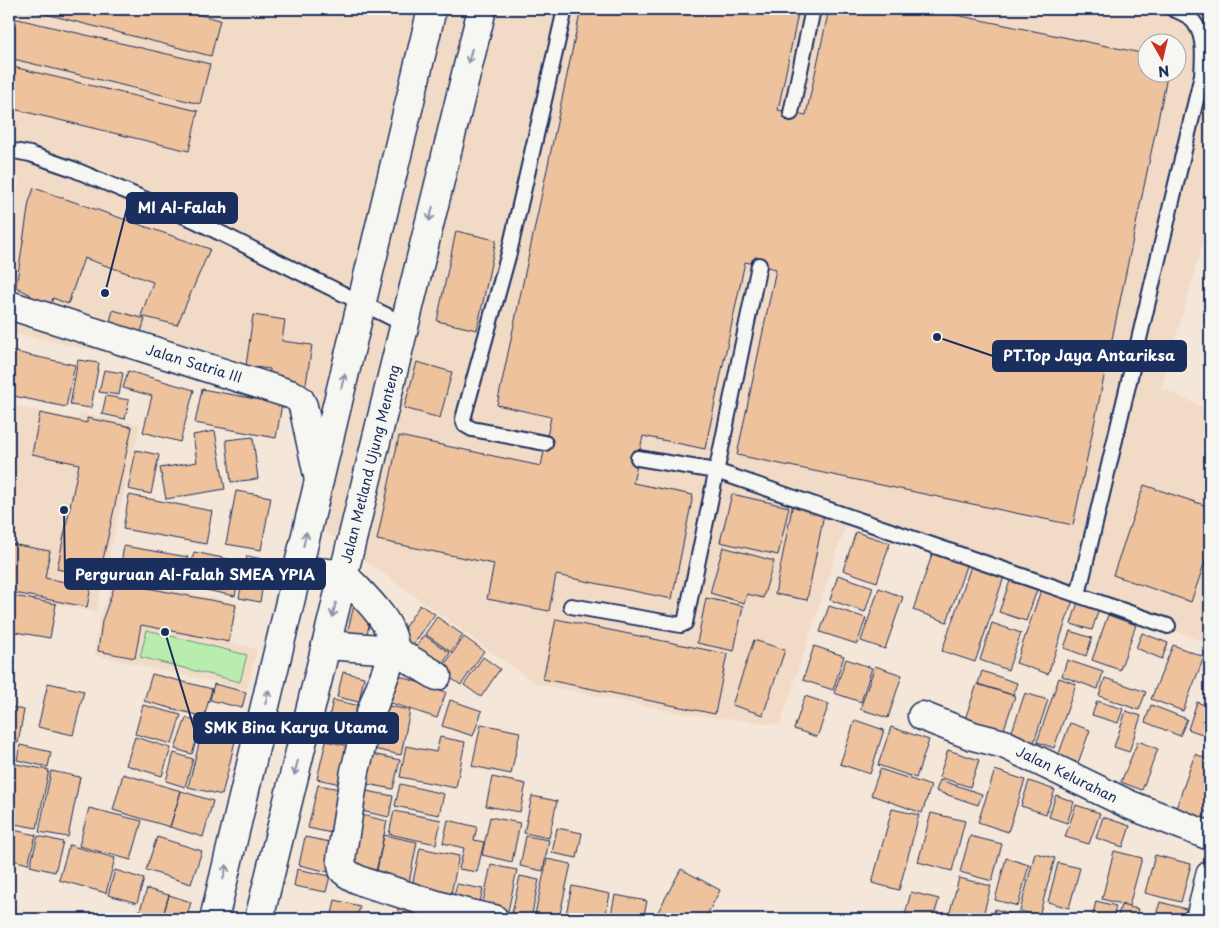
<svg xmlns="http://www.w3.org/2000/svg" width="1219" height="928" viewBox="0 0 1219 928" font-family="'Playpen Sans',sans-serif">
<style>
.built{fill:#f2dbc6;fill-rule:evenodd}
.green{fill:#b9edad;stroke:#6a8e86}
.building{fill:#eec29d;stroke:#1b2f5e}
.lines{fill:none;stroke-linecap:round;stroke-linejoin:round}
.service-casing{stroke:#1b2f5e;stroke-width:18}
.minor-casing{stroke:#1b2f5e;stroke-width:31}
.tertiary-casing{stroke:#1b2f5e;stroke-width:31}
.service{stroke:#f6f6f2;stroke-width:14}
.minor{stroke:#f6f6f2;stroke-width:28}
.tertiary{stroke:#f6f6f2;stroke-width:28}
.oneway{stroke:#8892a8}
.labels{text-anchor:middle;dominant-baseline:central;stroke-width:4;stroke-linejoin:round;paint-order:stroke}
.street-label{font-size:14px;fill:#1b2f5e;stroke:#f6f6f2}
.leader{fill:none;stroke:#1b2f5e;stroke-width:2}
.callout-dot{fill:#1b2f5e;stroke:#f6f6f2;stroke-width:2}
.callout{fill:#1b2f5e;stroke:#1b2f5e;stroke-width:2}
.callout-label{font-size:15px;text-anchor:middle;font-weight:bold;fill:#fff}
</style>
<rect width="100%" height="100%" fill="#f4e6d8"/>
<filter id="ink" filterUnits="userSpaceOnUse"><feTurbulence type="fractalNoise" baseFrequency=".02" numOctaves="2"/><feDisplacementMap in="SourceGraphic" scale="10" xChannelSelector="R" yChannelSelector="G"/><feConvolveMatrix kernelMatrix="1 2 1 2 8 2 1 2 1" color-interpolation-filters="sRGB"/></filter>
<g filter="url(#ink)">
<!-- built -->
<path class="built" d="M9 9H1210V218L1161 388 1210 410V644L850 512 780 725 679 713 536 684 296 510 320 396 165 355 160 363 9 333V253L19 179 9 176ZM1146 42H1176V72H1146Z
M9 405 78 419 80 413 140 424 96 612 9 595Z
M115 578 238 603 230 643 257 649 247 689 94 655 99 620Z
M9 706 25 710 9 793Z"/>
<!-- green -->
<path class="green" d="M147 630 247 655 240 682 140 657Z"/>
<!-- building -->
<path class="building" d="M26 9H178L220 20 211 56Z
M581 9H799L778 110 806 115 829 9H927L1146 54V72H1168L1073 525 737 455 776 269 745 262 705 449 643 436 633 483 693 495 672 599 556 575 549 611 487 599 494 564 377 540 399 436 541 466 551 417 497 405Z
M9 17 210 64 200 104 9 58Z
M9 66 198 111 189 151 9 108Z
M34 188 210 249 177 325 141 316 153 282 84 258 68 304 53 298 50 307 29 299 31 295 16 287 29 202Z
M456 231 496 240 477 330 437 321Z
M113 310 145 319 138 342 107 333Z
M253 315 285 320 282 341 312 345 306 384 269 379 270 369 246 366Z
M10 351 75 365 66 407 9 395Z
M78 360 99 363 91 408 70 405Z
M417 362 452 372 440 418 404 408Z
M104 370 123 373 119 395 99 392Z
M128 371 194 390 180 442 143 432 152 396 123 388Z
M202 389 282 404 276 438 195 423Z
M106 396 129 400 125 419 102 414Z
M40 413 87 423V418L132 427 99 578 57 569 79 464 32 454Z
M215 431 225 489 166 499 160 468 197 462 193 435Z
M253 437 258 479 231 482 226 440Z
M136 450 159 455 151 494 128 489Z
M1144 485 1210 507V547L1191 602 1113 575Z
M236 491 271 497 261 550 226 544Z
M732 494 789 507 778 555 720 542Z
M129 495 212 511 206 544 123 529Z
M793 503 825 509 807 600 775 594Z
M856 532 890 543 877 582 843 570Z
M11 544 50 551 45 578 91 587 87 607 9 592V558Z
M124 546 188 557 183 586 119 575Z
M723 547 774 561 763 598 747 594 744 603 710 593Z
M934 549 968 560 947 622 913 610Z
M194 552 242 562 235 596 186 586Z
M247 556 267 560 260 602 239 598Z
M973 560 1006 571 975 662 942 651Z
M838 575 873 587 865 612 830 600Z
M1010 581 1037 590 1026 621 999 612Z
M116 582 236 605 229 642 141 625 135 658 98 651 102 621Z
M879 588 903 597 885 649 861 641Z
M1041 590 1073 600 1048 674 1016 663Z
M9 595 56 604 50 638 9 631Z
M706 598 743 606 734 651 697 643Z
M1078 602 1099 609 1092 630 1071 624Z
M354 605 373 609 364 646 345 642Z
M420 605 435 614 413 645 399 635Z
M829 606 866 618 857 644 820 632Z
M1108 615 1136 625 1120 670 1092 660Z
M437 617 463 635 451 652 425 634Z
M556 619 727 654 715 714 543 679Z
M992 623 1021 633 1008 670 980 660Z
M1070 631 1092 638 1086 656 1064 648Z
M1142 633 1168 643 1162 659 1136 648Z
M424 635 450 653 439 669 413 651Z
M464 637 484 651 461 685 440 671Z
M754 640 785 650 763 715 732 705Z
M1173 645 1204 657 1183 711 1151 699Z
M814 646 844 656 833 690 803 680Z
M483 657 500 669 481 697 464 685Z
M846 659 872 668 861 702 834 693Z
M1067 660 1103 672 1098 689 1062 676Z
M875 666 902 675 888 718 860 709Z
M982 671 1017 683 1013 695 978 684Z
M343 672 364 677 359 702 337 697Z
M391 673 446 692 437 718 382 700Z
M152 674 212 689 204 717 144 701Z
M1059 678 1076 684 1054 748 1037 742Z
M1105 678 1146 692 1139 710 1099 696Z
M1210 682V696L1206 695Z
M48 683 84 691 73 735 38 727Z
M214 684 246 692 242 708 210 700Z
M977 684 1015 696 1003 732 965 719Z
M1025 693 1048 700 1033 745 1010 737Z
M805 696 829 704 817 737 794 729Z
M333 700 360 706 352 741 325 735Z
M450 700 482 711 473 736 442 726Z
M1097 701 1123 709 1118 723 1092 715Z
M1197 702 1210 707V737L1188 729Z
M378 704 410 710 401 755 369 748Z
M143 705 181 715 172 744 135 734Z
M1151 705 1187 719 1180 736 1145 722Z
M9 707 24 710 18 743 9 741Z
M1126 711 1141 716 1129 752 1114 747Z
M186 718 202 723 192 754 175 749Z
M855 720 884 730 870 774 840 764Z
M1070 723 1090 730 1078 763 1058 756Z
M204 724 237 733 222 795 188 787Z
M481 724 520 732 511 774 472 766Z
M891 727 929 740 916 778 878 765Z
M135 737 171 748 162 776 126 765Z
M440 737 465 742 456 788 400 777 406 746 436 752Z
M326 741 354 747 345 785 317 779Z
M1138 741 1158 749 1142 790 1121 782Z
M20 745 51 752 48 767 17 760Z
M948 750 979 760 970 787 939 777Z
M363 752 400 760 393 789 357 782Z
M174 753 193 759 185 787 166 781Z
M1195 754 1210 760V800L1203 820 1175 811Z
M16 764 49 770 37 828 9 823V799Z
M880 769 931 786 922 813 871 795Z
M995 770 1025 780 1008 832 978 822Z
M51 771 80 777 68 837 39 832Z
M123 774 181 791 170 827 113 810Z
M492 777 526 784 520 812 486 806Z
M940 780 982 794 978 805 936 791Z
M1029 781 1055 790 1046 814 1021 806Z
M400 784 444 794 439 815 395 806Z
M318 785 345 790 336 834 308 828Z
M356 789 393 796 389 817 352 809Z
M181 791 213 801 203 837 170 827Z
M1056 795 1074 802 1067 823 1049 817Z
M532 796 557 801 549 838 524 833Z
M1076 805 1100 813 1089 844 1065 837Z
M89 808 142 821 131 860 79 846Z
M892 809 919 815 899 890 872 883Z
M394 811 441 820 436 844 389 834Z
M931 813 965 821 952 871 918 862Z
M357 814 387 821 375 876 345 869Z
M490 817 520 823 512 862 482 855Z
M1103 817 1130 826 1123 847 1096 838Z
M448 820 477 827 474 840 484 842 477 872 459 869 464 848 443 843Z
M557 828 582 833 577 858 552 853Z
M9 829 36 835 28 864 9 859Z
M384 835 417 842 408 888 375 881Z
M38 836 63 842 55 872 30 866Z
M526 836 549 840 543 871 520 866Z
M970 836 1002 844 992 881 960 872Z
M157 837 202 851 191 884 146 870Z
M305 837 335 843 329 872 299 865Z
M69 845 115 858 106 893 59 880Z
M420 848 459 856 451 894 412 886Z
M1114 851 1142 858 1129 906 1102 899Z
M1035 853 1055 858 1039 916 1020 911Z
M1155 855 1191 864 1181 902 1145 893Z
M1006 858 1029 865 1018 906 995 900Z
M547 859 571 864 559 918 535 914Z
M1058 863 1080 868 1069 908 1048 902Z
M491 865 517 870 508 911 482 906Z
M297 869 330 876 326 892 294 886Z
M681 869 720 890 705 919H654Z
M115 870 144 879 137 903 108 895Z
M520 876 539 880 531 918 512 913Z
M959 878 991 886 982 919H948Z
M457 884 483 889 478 910 452 904Z
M572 886 610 894 605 919H565Z
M147 889 169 895 162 919H149L138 916Z
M911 892 939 899 933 919H924L905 915Z
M169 895 191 902 186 919H162Z
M615 895 647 901 643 919H610Z
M335 900 360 906 357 919H331Z
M400 901 435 909 433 919H396Z
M1096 901 1116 906 1113 919H1092Z
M1160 902 1186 909 1183 919 1155 918Z
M1121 905 1138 909 1135 919H1117Z
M995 909 1015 915 1014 919H992Z
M299 913 325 919H297Z
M367 913 386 917V919H365Z
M1065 916 1078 919H1064Z"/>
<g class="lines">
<defs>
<path id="service" d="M791 113 813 9
M9 150 30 154 73 169 194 220 404 324
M545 443 472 429 465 425 463 419 509 253 565 9
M638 458 716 471 1168 626
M1078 595 1202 75C1203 56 1206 32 1190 18 1186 14 1178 11 1173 9
M571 606 681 625 685 623 759 265"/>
<path id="minor" d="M9 305 293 395 300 400 303 406 319 480
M297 571 343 574C361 594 395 622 394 650L437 676
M326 645 394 650 367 723 355 771 341 859 343 870C356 882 377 886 393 891 426 902 460 913 494 919
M922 716 973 736 1004 744 1130 805 1210 836
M1200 919 1210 875"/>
<path id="tertiary" d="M214 919 432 9
M259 919 482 9"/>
</defs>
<!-- service casing -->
<use href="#service" class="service-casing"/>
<!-- minor casing -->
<use href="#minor" class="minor-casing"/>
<!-- tertiary casing -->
<use href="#tertiary" class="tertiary-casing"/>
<!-- service -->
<use href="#service" class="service"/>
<!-- minor -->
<use href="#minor" class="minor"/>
<!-- tertiary -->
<use href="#tertiary" class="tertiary"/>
</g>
<!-- one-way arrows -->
<defs><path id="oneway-shaft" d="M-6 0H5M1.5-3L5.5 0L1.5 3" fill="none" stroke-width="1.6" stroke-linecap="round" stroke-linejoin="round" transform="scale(1.25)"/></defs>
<g class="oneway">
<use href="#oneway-shaft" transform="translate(470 56) rotate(104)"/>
<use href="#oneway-shaft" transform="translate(431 214) rotate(104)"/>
<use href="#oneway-shaft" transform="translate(343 381) rotate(-76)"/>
<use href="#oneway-shaft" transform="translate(305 539) rotate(-77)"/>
<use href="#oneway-shaft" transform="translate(334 610) rotate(104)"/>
<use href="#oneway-shaft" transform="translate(267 697) rotate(-76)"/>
<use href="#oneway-shaft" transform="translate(296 768) rotate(104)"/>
<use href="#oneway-shaft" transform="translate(225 872) rotate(-76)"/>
</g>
</g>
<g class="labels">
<!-- street labels -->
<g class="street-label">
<text transform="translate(194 363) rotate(17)">Jalan Satria III</text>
<text transform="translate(370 464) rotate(-76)">Jalan Metland Ujung Menteng</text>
<text transform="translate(1067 774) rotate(26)">Jalan Kelurahan</text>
</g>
</g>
<!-- callouts -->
<path class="leader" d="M105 293L127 208M937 337L993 356M64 510L65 574M165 632L194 728"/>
<g class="callout-dot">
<circle cx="105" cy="293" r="5"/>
<circle cx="937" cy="337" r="5"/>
<circle cx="64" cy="510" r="5"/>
<circle cx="165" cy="632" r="5"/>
</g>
<g class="callout">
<rect x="127" y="193" width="110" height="30" rx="5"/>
<rect x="993" y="341" width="193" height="30" rx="5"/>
<rect x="65" y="559" width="260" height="30" rx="5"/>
<rect x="194" y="713" width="204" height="30" rx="5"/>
</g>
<g class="callout-label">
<text x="182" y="213">MI Al-Falah</text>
<text x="1089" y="361">PT.Top Jaya Antariksa</text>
<text x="195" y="580">Perguruan Al-Falah SMEA YPIA</text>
<text x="296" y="733">SMK Bina Karya Utama</text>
</g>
<!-- margin -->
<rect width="1219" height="928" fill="none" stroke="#f6f6f2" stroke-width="30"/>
<rect x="15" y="15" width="1189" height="898" fill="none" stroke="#1b2f5e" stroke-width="2" filter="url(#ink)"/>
<!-- north arrow -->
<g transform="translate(1162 58) rotate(172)"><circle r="24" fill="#f6f6f2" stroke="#9ea6b7"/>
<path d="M0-4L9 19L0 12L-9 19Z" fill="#c8321e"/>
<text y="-8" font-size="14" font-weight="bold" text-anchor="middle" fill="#1b2f5e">N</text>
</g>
</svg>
